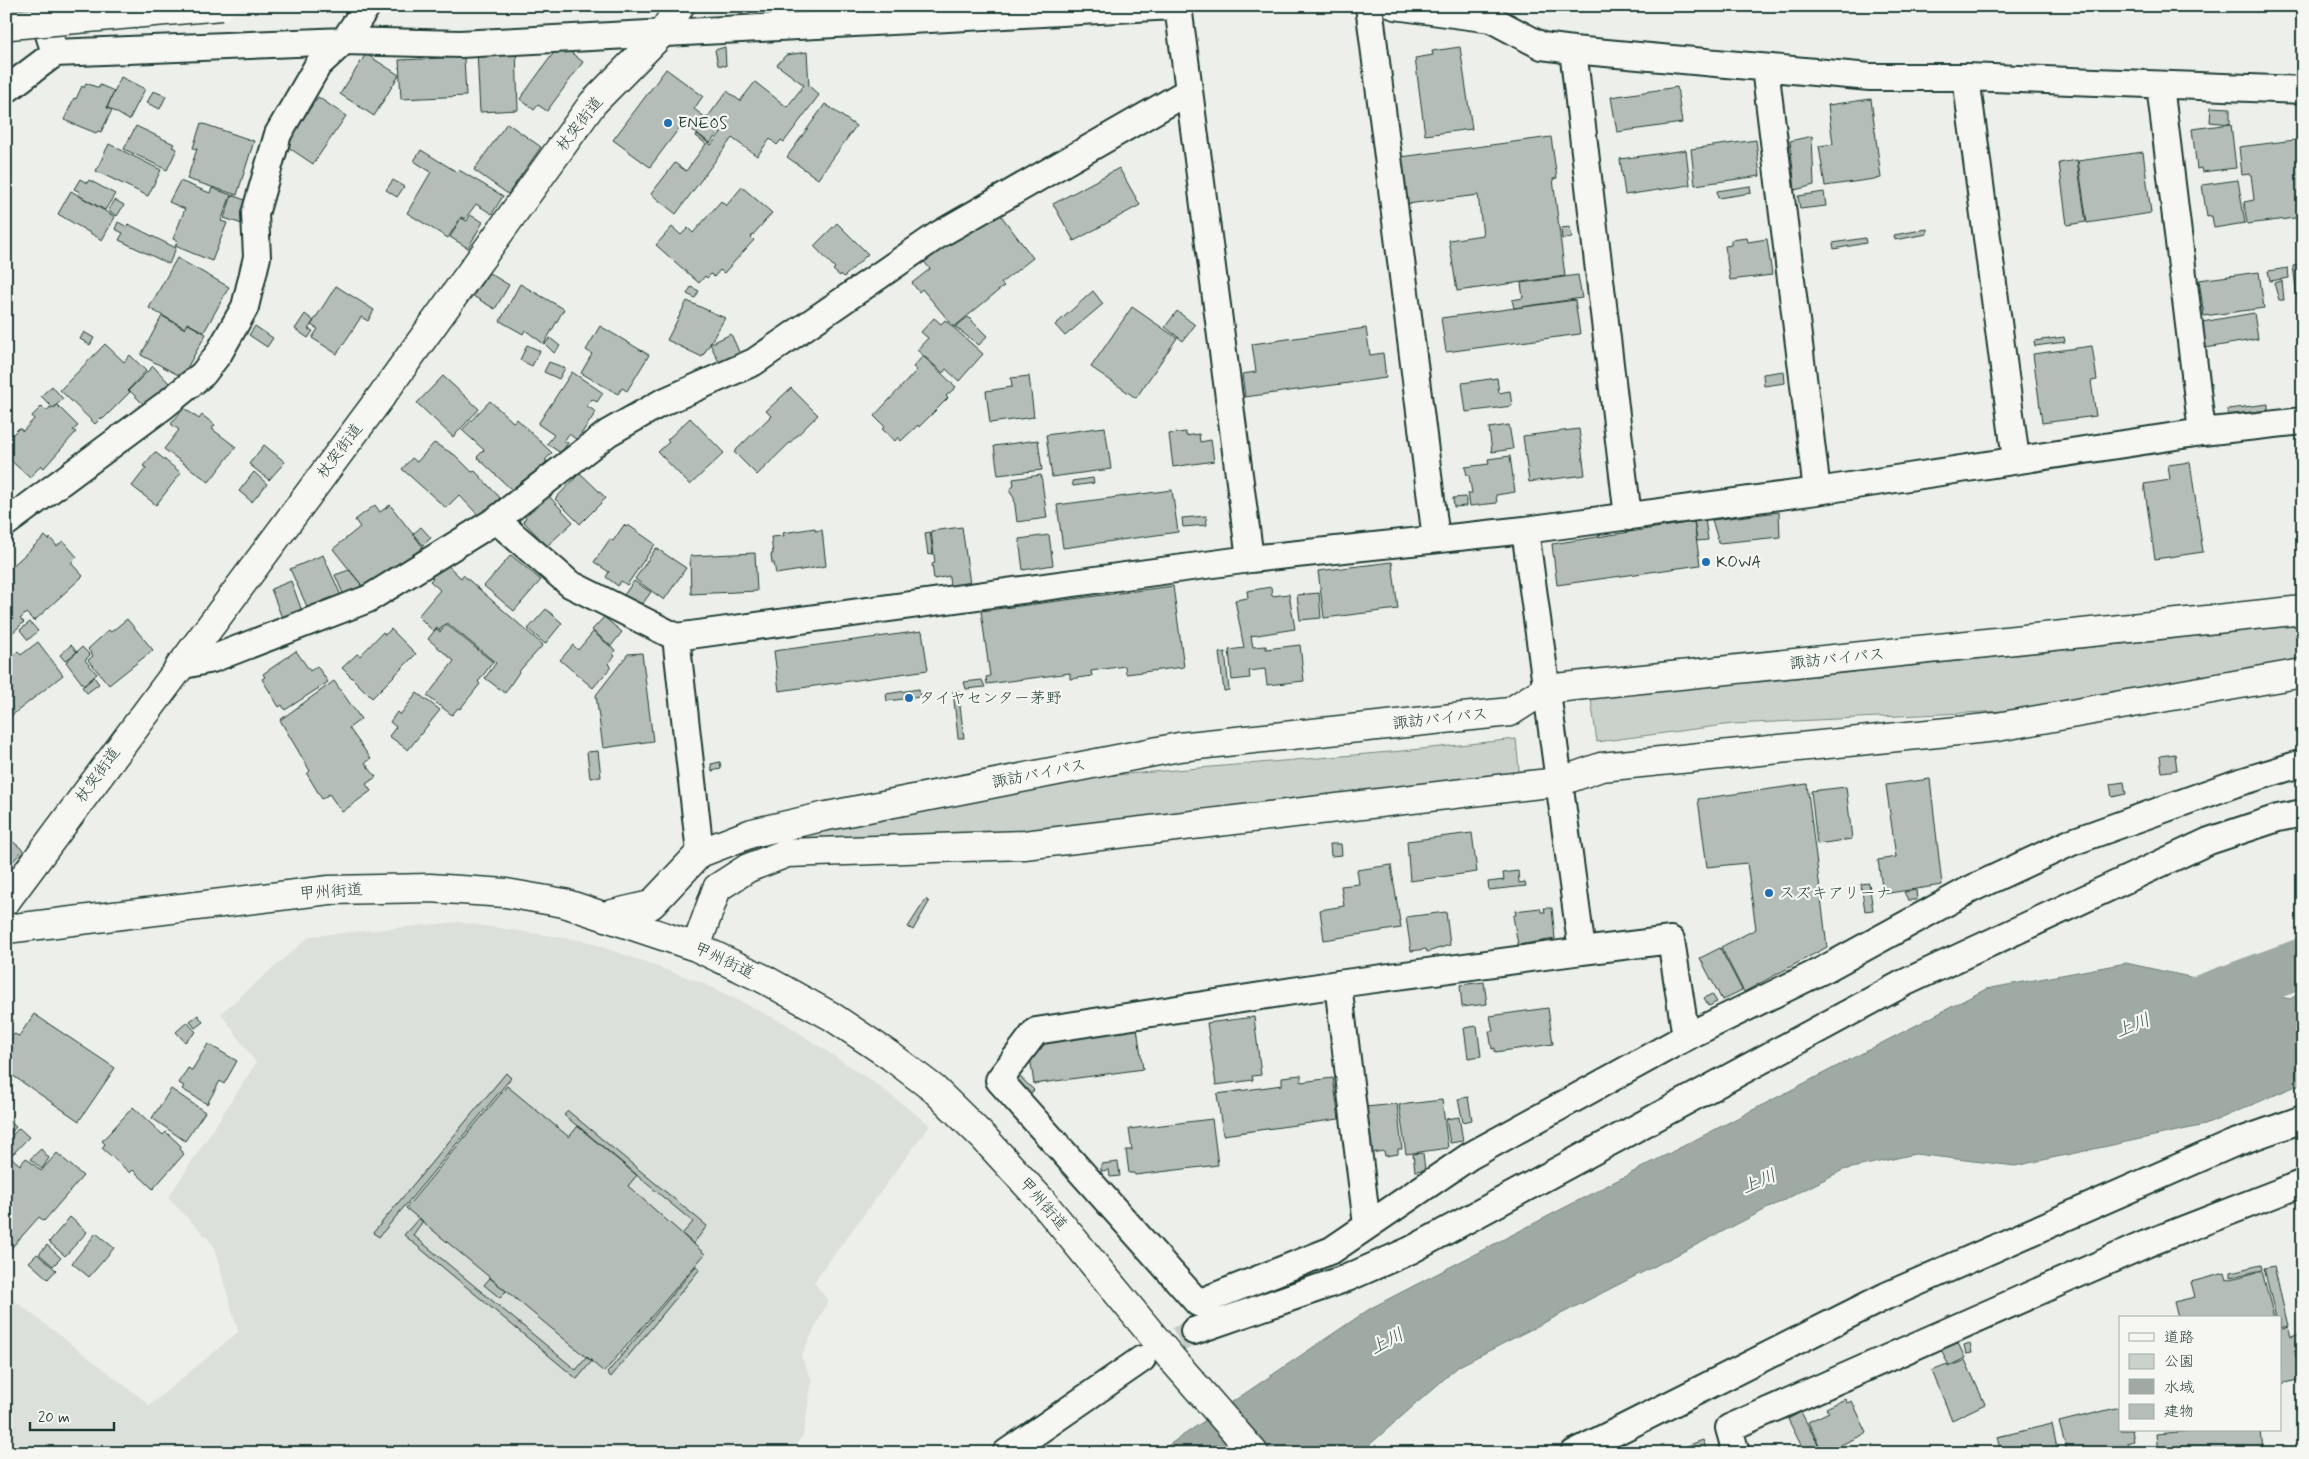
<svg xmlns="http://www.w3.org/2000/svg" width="2309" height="1459" viewBox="0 0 2309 1459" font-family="Mynerve,'Klee One',sans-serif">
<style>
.built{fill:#dce0db}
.green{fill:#cbd2cc;stroke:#758880}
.water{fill:#9faaa4;stroke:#6c7e77}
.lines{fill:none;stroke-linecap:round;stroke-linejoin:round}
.river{stroke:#9faaa4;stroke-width:50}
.building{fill:#b4bdb8;stroke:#1f3d34}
.minor-tunnel{stroke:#c4cbc6;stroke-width:26;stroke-dasharray:26 13;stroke-linecap:butt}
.minor-casing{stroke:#1f3d34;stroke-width:30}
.major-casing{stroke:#1f3d34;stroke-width:31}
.highway-casing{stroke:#1f3d34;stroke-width:31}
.minor{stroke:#f6f6f2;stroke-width:26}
.major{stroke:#f6f6f2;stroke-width:28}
.highway{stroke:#f6f6f2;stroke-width:28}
.highway-bridge-casing{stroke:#1f3d34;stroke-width:31;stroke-linecap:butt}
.highway-bridge{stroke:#f6f6f2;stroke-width:28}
.poi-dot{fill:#1f6fb2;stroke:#f6f6f2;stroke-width:2}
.labels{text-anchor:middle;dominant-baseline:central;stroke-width:4.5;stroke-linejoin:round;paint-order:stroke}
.poi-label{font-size:16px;fill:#1f3d34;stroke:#f6f6f2;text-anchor:start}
.street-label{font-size:16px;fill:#1f3d34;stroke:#f6f6f2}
.water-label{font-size:18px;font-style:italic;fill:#3f5850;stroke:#f6f6f2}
</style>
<rect width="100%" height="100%" fill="#edefea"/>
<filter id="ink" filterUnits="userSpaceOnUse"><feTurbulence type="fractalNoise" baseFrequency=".02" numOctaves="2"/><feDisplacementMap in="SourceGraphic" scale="10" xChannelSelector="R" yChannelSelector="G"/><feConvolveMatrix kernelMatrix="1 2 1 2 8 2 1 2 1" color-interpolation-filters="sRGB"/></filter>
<g filter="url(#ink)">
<!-- built -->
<path class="built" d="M458 922 586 941 703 983 786 1024 876 1084 930 1125 814 1282 828 1301 801 1356 812 1380 803 1436 788 1453H6V1294L150 1405 238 1332 213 1244 168 1198 256 1063 221 1013 310 936Z"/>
<!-- green -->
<path class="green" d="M2303 625V658L2093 697 2004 711 1732 724 1597 742 1591 699 1734 682H1760Z
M1516 739 1520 779 1031 831 774 847V835L1092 777 1402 751Z"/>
<!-- water -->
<path class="water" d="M2126 963 2290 999 2303 991V1083L2205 1125 2015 1166 1915 1154 1843 1170 1459 1366 1360 1453H1157L1371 1308 1986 989Z"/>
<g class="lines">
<!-- river -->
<path class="river" d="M2171 1011 2303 963"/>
</g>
<!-- building -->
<path class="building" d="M560 44 583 62 547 111 538 105 534 110 520 99Z
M725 47 726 66 718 65 715 50Z
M1460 47 1472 129 1425 135 1415 58 1433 55 1432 51Z
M516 49 518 110 480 112 477 51Z
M807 52 809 86 819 95 784 142 781 140 777 145 770 139 757 156 732 138 676 214 651 194 675 163 686 171 706 144 696 136 697 134 711 145 723 130 707 118 727 91 740 101 755 82 787 107 804 85 777 65 786 55Z
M366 54 399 75 374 116 340 94Z
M464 57 466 96 401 99 399 60Z
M666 69 703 96 694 109 721 129 710 143 683 123 650 167 613 140Z
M121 77 145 89 129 120 107 107Z
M86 83 99 88 100 85 114 91 107 108 112 110 101 132 98 131 96 133 64 120 74 98 76 99 82 86 84 88Z
M1677 87 1682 123 1617 132 1611 97Z
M153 91 166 96 160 109 147 103Z
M318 97 346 116 313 164 285 145Z
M1871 99 1881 178 1825 186 1819 146 1833 144 1828 105Z
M825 104 856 126 818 179 787 157Z
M2211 107 2230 108V124L2210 122Z
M201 123 254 141 237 195 187 179 197 149 193 148Z
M507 123 541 147 508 194 474 170Z
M2231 124 2236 168 2202 172 2201 168 2197 169 2192 129Z
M136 126 174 144 172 147 177 149 167 170 124 149Z
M1812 136 1814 185 1795 190 1790 141Z
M1551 137 1557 178 1553 179 1565 276 1457 291 1449 240 1483 235 1478 195 1407 204 1401 157Z
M2303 139V217L2247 224 2244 202 2254 200 2251 174 2242 175 2239 147Z
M1756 140 1760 176 1695 185 1691 149Z
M109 144 161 170 148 196 96 171Z
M421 150 457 172 459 170 503 196 492 214 476 204 465 219 461 217 448 238 407 213 431 172 414 161Z
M1686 150 1690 185 1625 195 1620 159Z
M2143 152 2151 213 2087 223 2078 161Z
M2077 160 2086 222 2067 225 2059 163Z
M1119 168 1140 205 1074 241 1053 204Z
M80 179 87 183 89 180 115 194 105 210 78 195 80 192 74 189Z
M393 180 404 187 397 197 386 190Z
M2238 180 2245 223 2214 228 2212 216 2207 217 2202 185Z
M180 181 210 193 212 188 231 195 221 221 227 223 212 261 175 246 178 241 173 239 185 209 169 202Z
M1750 186 1751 193 1718 198 1717 191Z
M742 187 772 213 751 237 754 240 724 273 720 270 714 277 711 274 707 278 705 276 699 283 656 245 672 227 681 235 688 228 693 233 721 201 726 206Z
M71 191 115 217 102 240 58 214Z
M1824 192 1826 206 1800 209 1798 196Z
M232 195 247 201 246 213 242 224 224 218Z
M115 200 124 205 117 216 108 211Z
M999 213 1033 258 1001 283 1004 286 954 327 922 289 919 292 912 283 930 269 922 259Z
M470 215 483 222 468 248 450 237 461 218 467 221Z
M118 222 127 227 128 224 176 248 169 264 119 240 123 233 115 229Z
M837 223 868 254 844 277 841 274 840 276 833 270 835 268 814 246Z
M1570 227 1572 238 1562 239 1561 228Z
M1927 229V234L1895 240 1894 235Z
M1747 238 1748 242 1767 239 1772 275 1730 280 1725 246 1731 245V240Z
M1865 238 1866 243 1834 249 1833 243Z
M177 258 229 287 204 332 187 323 185 328 149 308Z
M2303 264V302L2298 303 2293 266Z
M2288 268 2289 278 2270 281 2268 271Z
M2259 272 2264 308 2204 316 2199 280Z
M489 273 509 285 495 309 473 296Z
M1578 275 1582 298 1514 308 1512 300 1523 298 1521 283Z
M2282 281 2284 300H2279L2274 283Z
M520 284 564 309 544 344 525 330 523 334 500 321Z
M336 286 374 310 368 321 361 317 337 354 312 338 318 329 311 325Z
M691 287 699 291 695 298 687 294Z
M1093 291 1103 304 1065 336 1055 325Z
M1575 300 1580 334 1446 352 1441 318Z
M687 301 725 318 702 357 667 340Z
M1132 307 1177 338 1136 398 1091 367Z
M1177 311 1195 325 1183 341 1165 327Z
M2254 313 2258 339 2206 348 2202 322Z
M305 314 314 321 308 329 313 331 308 338 295 329Z
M162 316 185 329 188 324 206 334 182 377 141 355Z
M968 317 987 336 979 345 955 327Z
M934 318 941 324 945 320 983 354 959 381 946 369 943 373 917 350 928 338 921 332Z
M255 326 273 338 267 347 249 335Z
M600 326 649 355 627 391 622 388 618 394 581 373 592 354 586 350Z
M1366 328 1370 355 1383 353 1386 378 1245 397 1242 374 1256 372 1252 344Z
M84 332 94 338 90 345 80 339Z
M731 334 740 354 720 364 710 344Z
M2064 337 2065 342 2035 346 2034 341Z
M550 338 560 346 554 353 545 344Z
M105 344 124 362 130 355 146 371 128 390 130 392 103 419 101 418 95 424 60 390Z
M527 345 540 351 532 366 520 360Z
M2092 346 2097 380 2091 381 2096 416 2042 423 2033 354Z
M923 356 956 387 946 396 948 398 919 427 918 425 901 441 898 437 895 441 882 429 885 427 874 416 917 370 913 367Z
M549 362 565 368 559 379 544 372Z
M153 366 169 383 145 406 129 390Z
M1784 371 1785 383 1764 386 1763 374Z
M572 372 603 393 597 402 592 399 587 406 596 412 577 440 569 434 564 441 568 443 561 453 547 444 554 435 538 424Z
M443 376 479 409 453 437 417 403Z
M1029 376 1034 417 990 423 986 391 1012 387 1011 378Z
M1497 378 1499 393 1510 391 1512 406 1466 412 1462 383Z
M52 386 63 399 53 408 41 396Z
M791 388 818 415 757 475 734 452 771 416 766 411Z
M490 401 513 422 517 419 552 453 545 460 547 461 515 493 477 457 484 450 462 430Z
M2268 404V410L2228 415V409Z
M57 405 78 426 73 430 76 432 44 468 41 465 30 478 6 456V445L12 439 10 437 19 428 23 431 34 419 32 416 42 406 47 411 50 407 53 410Z
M184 408 199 419 202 415 215 425 212 429 236 447 209 482 164 449 179 430 171 424Z
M690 418 724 453 690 485 658 452 669 442 667 440Z
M1509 425 1513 449 1492 452 1489 428Z
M1105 427 1111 469 1052 477 1046 435Z
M1579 429 1585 475 1529 482 1523 436Z
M1186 432V436L1199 434 1200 442 1211 440 1214 461 1173 467 1169 434Z
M1038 440 1042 470 998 475 994 446Z
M434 443 455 455 472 472 475 471 500 498 479 516 459 495 446 508 402 469 412 458 417 462Z
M264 445 285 462 269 480 249 464Z
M155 452 181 473 156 505 132 486 146 468 143 466Z
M1510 456 1515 492 1496 495 1497 503 1470 506 1468 493H1472L1469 475H1467L1465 467 1489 464 1488 459Z
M2190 462 2203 552 2155 559 2144 484 2170 480 2168 465Z
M254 472 267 484 252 502 239 491Z
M580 473 606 498 580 524 555 499Z
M1041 475 1047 518 1017 522 1014 498 1010 492V489L1014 486 1013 479Z
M1093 478 1094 483 1073 486 1072 481Z
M1172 490 1178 532 1063 548 1057 505Z
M547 494 573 522 547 546 523 521 526 518 524 515Z
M1466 497V506L1454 507 1453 498Z
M375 505 380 512 390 505 423 547 394 571 391 567 364 588 333 549 360 527 355 520Z
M1779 512 1780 537 1719 543 1712 520Z
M1206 516 1207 525 1183 527 1182 518Z
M1705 519 1708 540 1697 541 1694 520Z
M1694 522 1700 565 1557 585 1552 544Z
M624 525 626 527 628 525 655 544 627 585 621 581 618 586 606 577 609 572 594 562 610 539 613 541Z
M421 527 431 538 423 545 413 534Z
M962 527 970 584 950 587 949 576 934 579 932 564 935 563 931 531Z
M815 528V531L822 530 826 566 776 574 774 563H772L771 554H773L771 537 784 536 783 533Z
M930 532 933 554 928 555 925 533Z
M1049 535 1053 565 1023 570 1019 539Z
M45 536 49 540 50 538 57 546 63 541 77 557 71 563 83 576 34 621 26 613 20 619 24 622 7 638 6 572Z
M656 548 686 568 664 600 635 579Z
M755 553 757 591 691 594 690 556Z
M323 555 343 600 310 613 290 569Z
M511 555 541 580 514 611 484 586Z
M442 560 461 578 463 575 543 645 521 669 505 693 485 678 496 663 447 623 439 630 437 628 433 631 418 616 440 590 430 581 433 578 428 574Z
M1392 562 1398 609 1324 618 1318 571Z
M349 570 360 583 363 592 345 598 335 575Z
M291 581 302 611 282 618 271 589Z
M634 581 651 592 641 606 624 595Z
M1173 586 1184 667 1126 674 1125 666 1091 671 1092 676 1070 679V673L987 684 986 677 990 676 981 611Z
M1271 587 1272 596 1289 594 1295 629 1251 636 1253 647 1266 646V649L1300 645 1304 681 1267 685 1265 669 1249 671 1250 678 1232 680 1229 650 1244 648 1235 600 1248 598 1247 591Z
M1319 593 1321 618 1300 620 1297 595Z
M546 609 562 623 545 644 528 629Z
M604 617 622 632 611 646 592 630Z
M127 619 153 650 109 685 88 660 93 656 88 649 109 630 111 632Z
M30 622 38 631 28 640 20 630Z
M446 624 493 662 478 682 480 684 460 709 458 708 452 715 427 696 454 661 428 639 436 629 440 632Z
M391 629 416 654 372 698 342 668 357 654 360 656 383 632 385 635Z
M922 631 928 670 779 691 774 651Z
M593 632 615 650 613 654 615 656 608 664 611 667 593 688 560 660 573 645 578 650Z
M38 642 63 675 6 720V656L9 659 18 651 21 655Z
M71 645 77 652 65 661 60 655Z
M82 647 90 655 85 660 97 674 84 686 66 662Z
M296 651 310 671 317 666 328 682 285 710 282 705 279 707 262 679 265 677 263 674Z
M1225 652 1229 690 1224 691 1219 653Z
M642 653 653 741 603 748 596 695 628 654Z
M94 677 99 684 87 693 82 687Z
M982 680 985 687 966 689 964 682Z
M334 681 361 719 349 728 371 759 365 763 376 777 366 784 371 791 342 812 329 794 322 799 307 774 310 771 280 720Z
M919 689 920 697 887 701 886 694Z
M958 690 964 738H958L953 691Z
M417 693 440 710 408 750 389 736 396 727 390 722 397 712 400 715Z
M598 751 601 777 590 778 587 752Z
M2175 754 2177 770 2162 772 2160 756Z
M720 762 721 769 712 771 711 764Z
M1930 779 1942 885 1883 894 1878 860 1896 857 1886 785Z
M2124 782 2126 794 2112 797 2110 784Z
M1807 784 1827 947 1744 992 1721 947 1756 929 1747 863 1707 867 1698 799Z
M1846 787 1852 839 1817 844 1811 791Z
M1472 833 1477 872 1410 881 1407 841Z
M11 840 23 850 9 866 6 864V846Z
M1330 844H1341L1342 855 1331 856Z
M1391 865 1401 928 1324 940 1320 910 1344 906 1341 886 1359 884 1357 870Z
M1518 871 1519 883 1525 882 1526 886 1489 890 1488 882 1504 880 1503 873Z
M1869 883 1873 910 1865 911 1861 884Z
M1916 890 1917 900H1908L1904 892Z
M926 899 929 902 913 930 908 927Z
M1540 908 1541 912H1545L1544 908H1552L1555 939 1518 945 1513 916 1516 915 1515 911Z
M1446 912 1450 945 1427 952 1426 949 1411 951 1406 917Z
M1720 948 1742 990 1722 1000 1700 958Z
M1484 982 1487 1004 1462 1007 1460 985Z
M1712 994 1717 1002 1709 1006 1704 998Z
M1548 1008 1553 1044 1495 1052V1048L1492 1049 1489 1031H1493L1490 1016Z
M34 1014 115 1068 79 1121 6 1071V1055L12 1047 7 1044 14 1034 19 1036Z
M198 1015 203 1022 195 1028 190 1021Z
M1254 1017 1261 1075 1252 1076 1253 1080 1216 1085 1207 1023Z
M187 1022 196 1032 185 1042 176 1032Z
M1477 1026 1481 1056 1468 1058 1464 1028Z
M1137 1028 1143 1069 1034 1084 1028 1043Z
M208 1044 237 1061 224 1084 220 1081 207 1104 182 1089 184 1086 179 1083 188 1068 192 1070Z
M506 1073 511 1078 379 1237 373 1233Z
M1018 1075 1034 1090 1029 1096 1013 1081Z
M1301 1075V1082L1333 1078 1339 1119 1223 1135 1217 1094 1282 1085V1077Z
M507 1086 569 1137 578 1126 637 1175 628 1186 705 1254 604 1372 406 1208Z
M171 1089 205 1112 185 1141 152 1118Z
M1468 1097 1472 1120 1463 1122 1458 1099Z
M1442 1100 1448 1148 1406 1154 1399 1105Z
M1397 1104 1402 1149H1398V1154L1385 1156 1384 1151 1371 1153 1366 1107Z
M133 1107 163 1135 166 1132 181 1146 179 1149 184 1154 153 1189 133 1170 130 1173 102 1148 105 1144 102 1141Z
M568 1111 707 1226 693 1244 682 1234 693 1222 564 1115Z
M1459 1117 1463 1141 1450 1143 1446 1119Z
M1212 1119 1218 1165 1135 1175 1134 1173H1129L1126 1150H1132L1129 1129Z
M9 1121 16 1127 6 1139V1124Z
M19 1128 29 1137 12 1155 6 1149V1142Z
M41 1149 49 1158 42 1169 30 1159Z
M6 1153 20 1165 26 1158 41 1171 57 1153 83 1176 44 1221 39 1217 6 1254Z
M1423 1153 1425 1170 1415 1171 1413 1154Z
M1118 1162 1120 1176 1110 1177 1109 1170 1101 1171V1164Z
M70 1217 87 1232 65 1256 49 1242Z
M419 1218 423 1221 413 1235 576 1370 587 1357 592 1361 577 1379 404 1235Z
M96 1233 114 1248 89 1277 72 1263Z
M47 1245 61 1258 53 1266 39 1254Z
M37 1254 56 1270 48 1279 29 1262Z
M2261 1265 2262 1270 2231 1277V1272Z
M696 1266 700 1269 611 1377 607 1373Z
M2274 1266 2288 1326 2280 1328V1318H2276L2264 1268Z
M2262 1271 2274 1318H2178L2174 1302 2195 1297 2191 1282 2225 1273 2227 1280Z
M490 1278 506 1291 500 1298 484 1285Z
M2288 1327 2291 1337 2303 1333V1350L2295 1352 2296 1358 2303 1356V1363L2298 1365 2302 1379 2280 1384V1330Z
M1957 1341 1965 1358 1949 1366 1941 1349Z
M1970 1343 1972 1353 1966 1354 1964 1345Z
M1965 1360 1985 1404 1952 1420 1932 1371 1947 1365 1948 1367Z
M1845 1399 1847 1403 1852 1401 1867 1433 1823 1453 1808 1422 1829 1412 1826 1408Z
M2120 1407V1430H2132L2134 1441 2128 1443 2130 1453H2067L2059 1422Z
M1801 1412 1822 1452 1820 1453H1805L1788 1419Z
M2052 1424 2058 1453H2001L1997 1437Z
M2200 1430H2261L2263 1450H2256V1453H2158L2156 1434Z
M1703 1440 1708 1453H1686L1688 1450 1687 1446Z"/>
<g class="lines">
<!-- minor-tunnel -->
<path class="minor-tunnel" d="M1144 1358 1194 1331"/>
<defs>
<path id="minor" d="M1178 6 1250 559
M1369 6 1436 539
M1395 6 1491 19 1542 46 1573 50 1870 77H1966L2303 90
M1573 50 1628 517
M55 53 344 41 460 44 1174 6
M1765 68 1817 491
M1966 77 2016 460
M2160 85 2202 432
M6 90 55 53 40 6
M496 520 570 584 676 637 1250 559 1525 530 1817 491 2202 432 2303 421
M6 523 165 405 203 374 219 353 245 307 257 257 255 214 278 134 318 65 344 41 367 6
M1525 530 1582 951 1671 940 1686 1037
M676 637 700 853
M179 666 212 659 368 599 496 520 608 433 661 403 754 362 938 235 1189 91
M1582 951 1338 984 1036 1031 999 1080 1198 1303 1332 1250 1470 1156 1686 1037 1825 969 1971 889 2072 842 2234 784 2303 763
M1338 984 1367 1225
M1194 1331 1347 1278 1411 1250 1904 983 2209 841 2278 818 2303 813
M1006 1453 1142 1359
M1574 1453 1886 1296 2232 1144 2303 1119
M1736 1453 1729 1428 2146 1244 2303 1183"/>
<path id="major" d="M6 901 380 398 593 103 663 32 680 6"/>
<path id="highway" d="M604 916 651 905 700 853 752 833 822 817 1179 747 1510 712 1546 689 2303 610
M6 929 329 890 430 888 506 893 564 903 696 947 764 979 831 1016 892 1057 934 1089 985 1139 1041 1200 1172 1359 1254 1453
M696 947 717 888 748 868 787 853 1024 845 1531 785 1559 782 1601 767 1997 727 2303 673"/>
</defs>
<!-- minor casing -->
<use href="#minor" class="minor-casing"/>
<!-- major casing -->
<use href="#major" class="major-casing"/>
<!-- highway casing -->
<use href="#highway" class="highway-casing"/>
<!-- minor -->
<use href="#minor" class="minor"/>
<!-- major -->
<use href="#major" class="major"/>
<!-- highway -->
<use href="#highway" class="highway"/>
<defs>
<path id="highway-bridge" d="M10 25 221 6"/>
</defs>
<!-- highway-bridge casing -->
<use href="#highway-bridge" class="highway-bridge-casing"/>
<!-- highway-bridge -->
<use href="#highway-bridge" class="highway-bridge"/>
</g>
</g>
<!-- markers -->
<g class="poi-dot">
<circle cx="668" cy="123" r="5"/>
<circle cx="1706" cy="562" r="5"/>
<circle cx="909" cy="698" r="5"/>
<circle cx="1769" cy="893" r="5"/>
</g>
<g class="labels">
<!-- poi labels -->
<g class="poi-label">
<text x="678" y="123">ENEOS</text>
<text x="1716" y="562">KOWA</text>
<text x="919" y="698">タイヤセンター茅野</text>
<text x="1779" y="893">スズキアリーナ</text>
</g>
<!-- street labels -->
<g class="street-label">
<text transform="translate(580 124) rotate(-52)">杖突街道</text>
<text transform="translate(340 451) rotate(-53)">杖突街道</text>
<text transform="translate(1837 659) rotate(-6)">諏訪バイパス</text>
<text transform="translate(1440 719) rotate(-6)">諏訪バイパス</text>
<text transform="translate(1039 774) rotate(-11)">諏訪バイパス</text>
<text transform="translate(98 775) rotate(-54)">杖突街道</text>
<text transform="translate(331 892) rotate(-4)">甲州街道</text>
<text transform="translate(724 961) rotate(25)">甲州街道</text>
<text transform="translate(1043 1204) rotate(49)">甲州街道</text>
</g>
<!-- water labels -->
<g class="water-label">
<text transform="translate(2133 1026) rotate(-22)">上川</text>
<text transform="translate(1759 1182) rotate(-23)">上川</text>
<text transform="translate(1387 1342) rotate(-28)">上川</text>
</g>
</g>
<!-- margin -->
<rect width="2309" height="1459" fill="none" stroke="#f6f6f2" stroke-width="25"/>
<rect x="12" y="12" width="2284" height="1434" fill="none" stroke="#1f3d34" stroke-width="2" filter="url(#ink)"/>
<!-- legend -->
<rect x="2119" y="1316" width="162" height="115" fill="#f6f6f2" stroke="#a0aca6"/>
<rect x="2129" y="1333" width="25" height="8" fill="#f6f6f2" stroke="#a0aca6"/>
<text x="2164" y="1342" font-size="15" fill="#1f3d34">道路</text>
<rect x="2129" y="1354" width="25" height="15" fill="#cbd2cc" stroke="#a0aca6"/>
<text x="2164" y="1366" font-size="15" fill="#1f3d34">公園</text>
<rect x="2129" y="1379" width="25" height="15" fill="#9faaa4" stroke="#a0aca6"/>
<text x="2164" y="1392" font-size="15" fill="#1f3d34">水域</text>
<rect x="2129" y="1404" width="25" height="15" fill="#b4bdb8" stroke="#a0aca6"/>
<text x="2164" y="1416" font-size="15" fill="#1f3d34">建物</text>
<!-- scale -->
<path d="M30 1422v8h84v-8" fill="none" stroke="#1f3d34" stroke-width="2.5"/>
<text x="38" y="1422" font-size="15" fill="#1f3d34" stroke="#f6f6f2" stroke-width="4" paint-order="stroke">20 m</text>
</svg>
